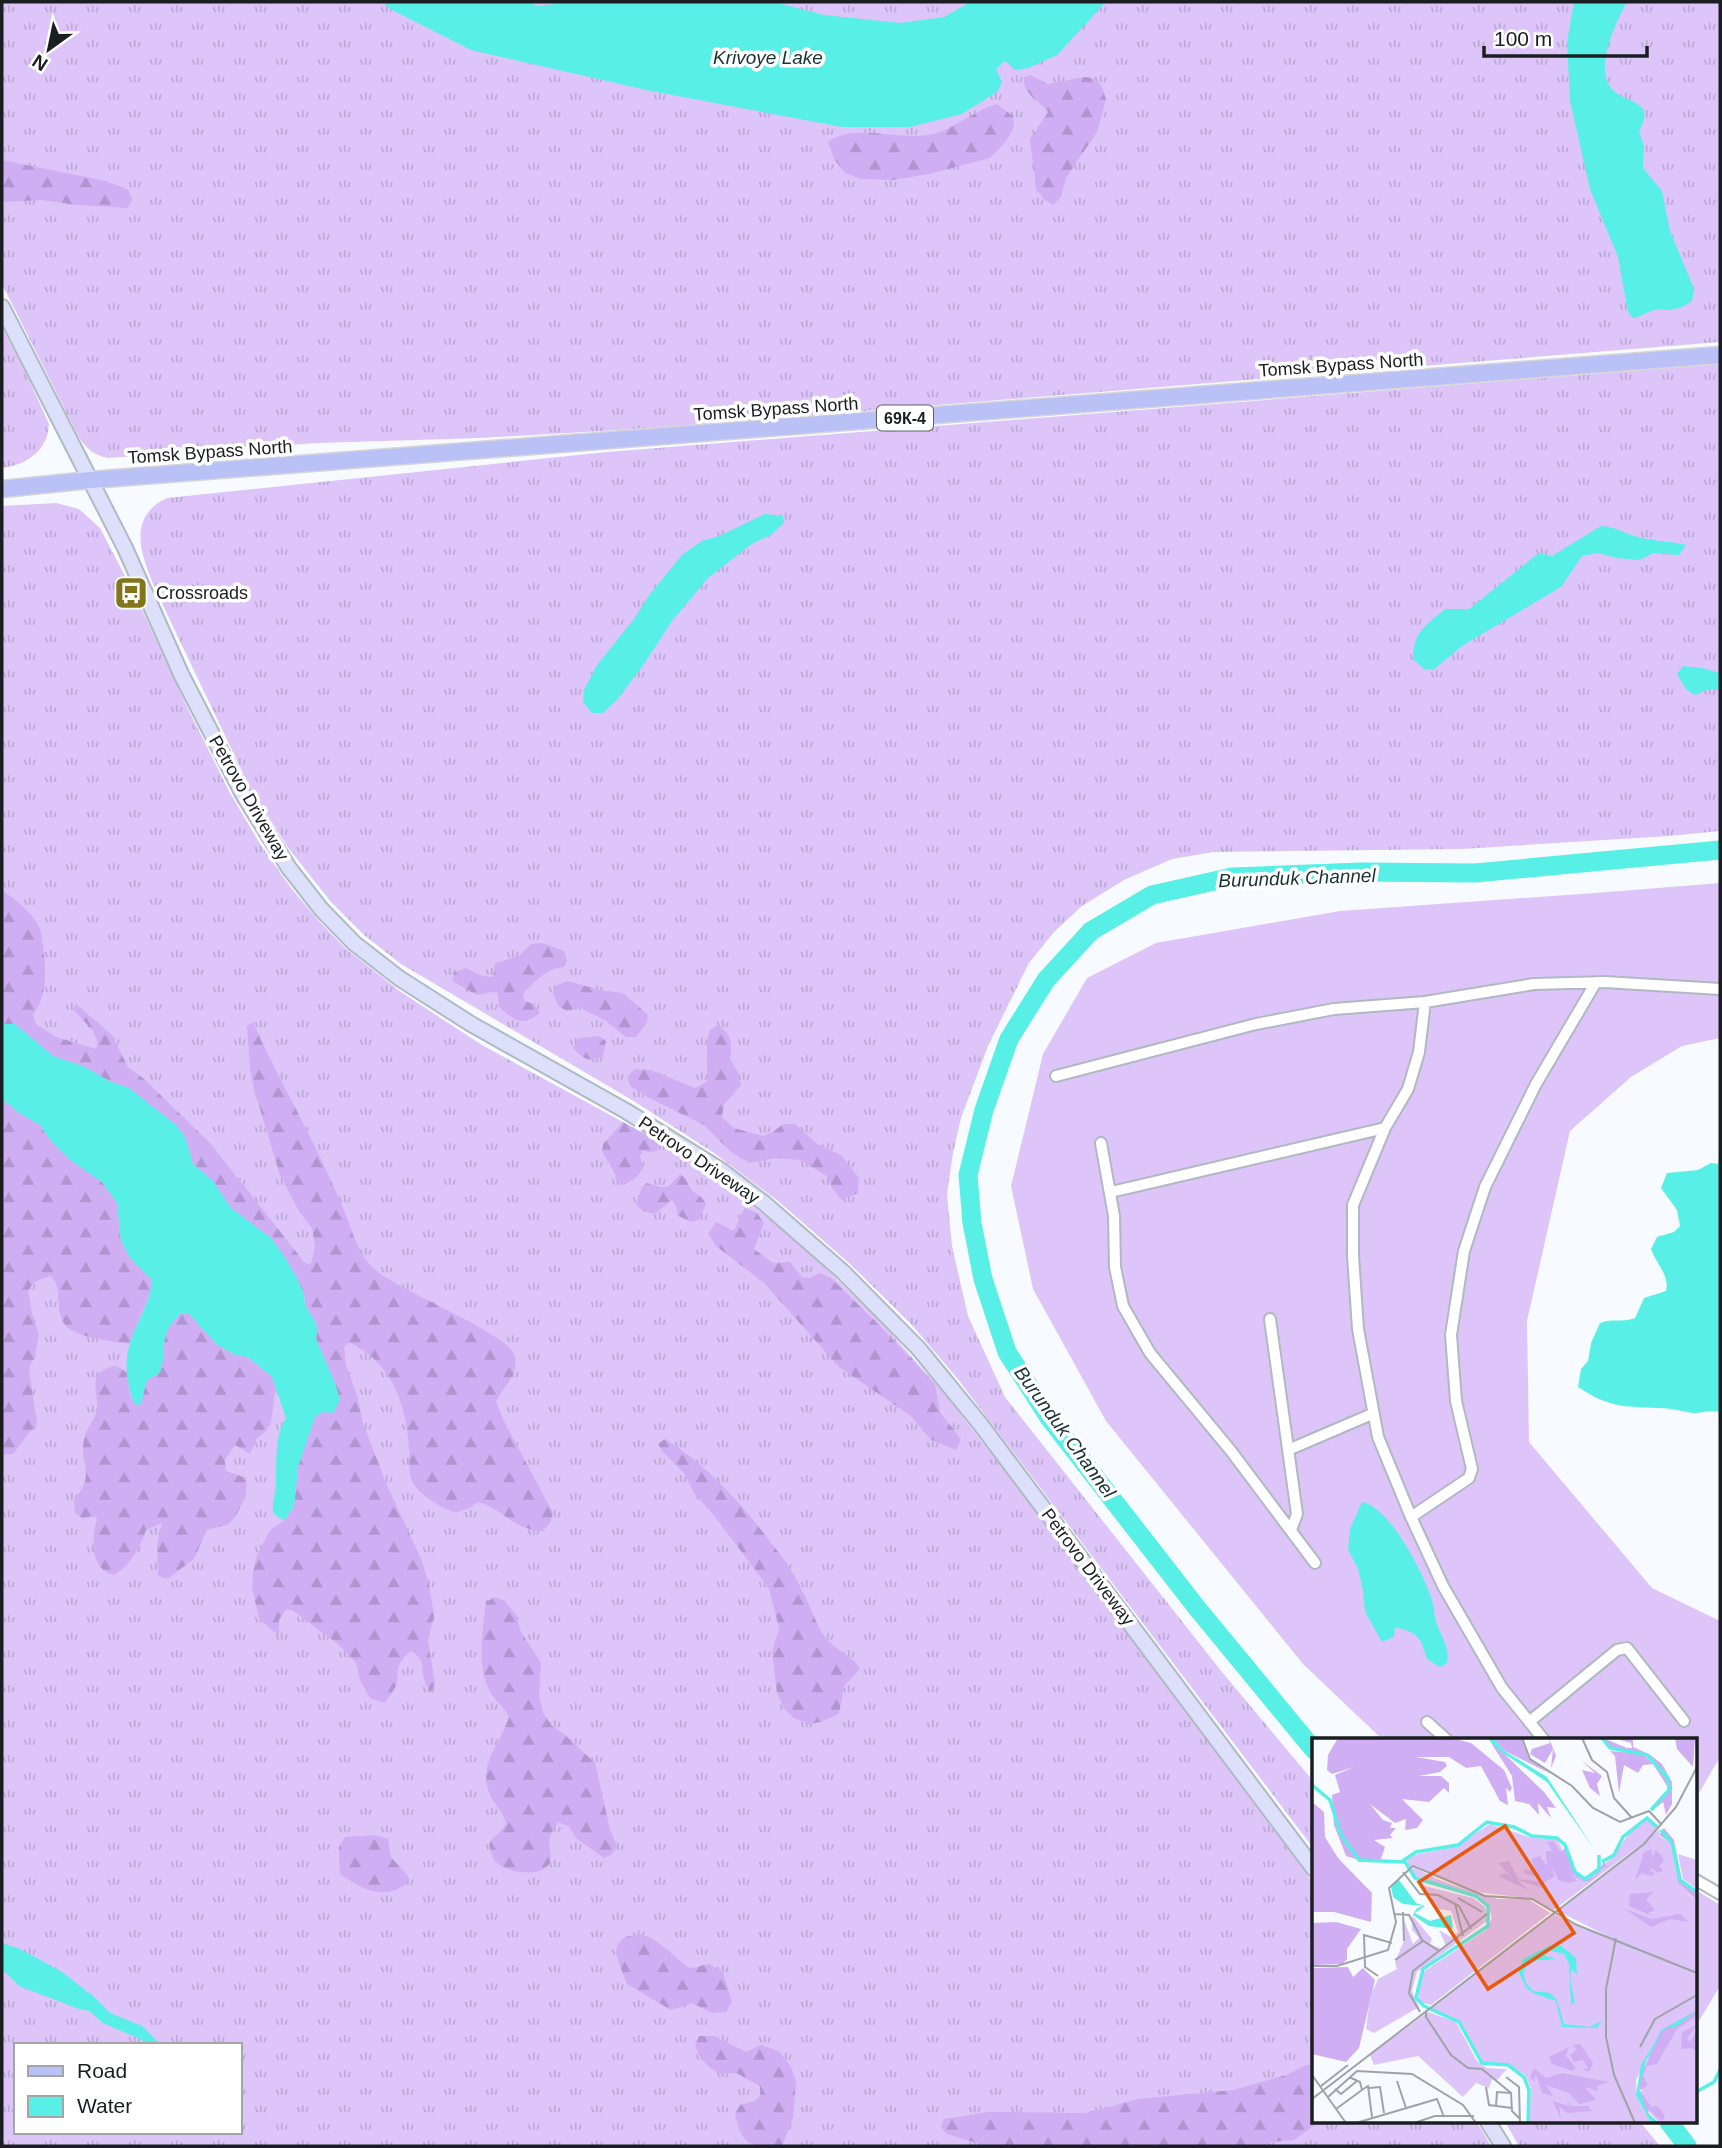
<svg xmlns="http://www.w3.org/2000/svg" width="1722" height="2148" viewBox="0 0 1722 2148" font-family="Arial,sans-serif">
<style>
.grass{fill:url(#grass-tufts);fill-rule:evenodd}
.forest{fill:url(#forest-firs)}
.garden{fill:#ddc5f9}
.water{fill:#58efe6}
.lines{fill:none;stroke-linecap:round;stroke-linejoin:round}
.stream{stroke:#58efe6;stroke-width:3.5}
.river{stroke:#58efe6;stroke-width:19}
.street-casing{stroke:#b0b9c1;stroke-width:14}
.secondary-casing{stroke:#b0b9c1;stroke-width:18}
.primary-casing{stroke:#d6d6d7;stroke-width:19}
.street{stroke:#fff;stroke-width:10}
.secondary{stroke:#dce0fb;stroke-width:14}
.primary{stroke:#bac1f7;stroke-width:16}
.labels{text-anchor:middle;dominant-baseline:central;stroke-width:7;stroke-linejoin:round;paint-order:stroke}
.shield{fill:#fff;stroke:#5f6264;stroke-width:2}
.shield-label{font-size:16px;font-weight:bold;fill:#1b1e21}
.street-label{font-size:18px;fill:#1b1e21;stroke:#fff}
.poi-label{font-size:18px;fill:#1b1e21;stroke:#fff;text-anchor:start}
.water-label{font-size:19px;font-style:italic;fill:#193331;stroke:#fff}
.inset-river{fill:none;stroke:#58efe6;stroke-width:3.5}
.inset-road{fill:none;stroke:#9fa3a6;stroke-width:2}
.view{fill:#e8590c;fill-opacity:0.15;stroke:#e8590c;stroke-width:3.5}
.inset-edge{fill:none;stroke:#1b1e21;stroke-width:3.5}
</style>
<defs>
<pattern id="grass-tufts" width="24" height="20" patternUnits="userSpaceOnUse" patternTransform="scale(1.75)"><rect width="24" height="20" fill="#ddc5f9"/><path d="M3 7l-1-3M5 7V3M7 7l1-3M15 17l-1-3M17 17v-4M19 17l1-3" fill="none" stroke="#bda9d5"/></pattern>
<pattern id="forest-firs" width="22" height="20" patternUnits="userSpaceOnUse" patternTransform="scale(1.75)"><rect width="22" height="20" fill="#cfaef3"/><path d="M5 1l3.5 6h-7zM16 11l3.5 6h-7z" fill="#b195d0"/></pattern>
</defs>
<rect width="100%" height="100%" fill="#f7fbff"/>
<!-- grass -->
<path class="grass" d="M2 2H1720V342L653 428 480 438 318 443 108 458C93 455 86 448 78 436L2 284Z
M2 328 25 371 49 424C48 451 26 465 2 468Z
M1720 364V831L1669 836 1462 849 1214 852 1172 859 1124 880 1082 906 1054 932 1029 963 988 1046 961 1118 953 1153 947 1194 952 1246 968 1316 1005 1397 1222 1672 1314 1782V1849L957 1378 911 1324 849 1263 778 1201 714 1153 632 1100 401 964 364 935 331 902 289 849 250 788 157 593C143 560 124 518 167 498L607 452Z
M56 503 79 509 100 528 136 597 187 707 230 793 260 844 291 888 318 920 345 948 401 992 482 1045 678 1152 720 1181 768 1218 820 1263 879 1320 943 1392 1026 1498 1314 1884V2122H1477L1491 2146H2V506ZM16 2045H240V2132H16Z
M1505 2122H1640L1660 2146H1519Z"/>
<!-- forest -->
<path class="forest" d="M1031 75 1048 84 1084 77 1093 78 1101 85 1106 99 1097 132 1066 178 1061 197 1053 205 1044 199 1036 189 1030 139 1048 112C1040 100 1022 95 1024 77Z
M997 104 1013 116 1014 127 1007 140 990 158 929 174 893 180 861 179 845 173 834 159 828 142C853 123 897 140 928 135 952 131 973 111 997 104Z
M2 160 106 181 128 190 132 199 128 208 78 205 41 200 2 202Z
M2 890C16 900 33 913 40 929 42 934 42 941 43 946 46 971 48 994 33 1015L36 1024 56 1037 96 1049 98 1043 93 1031 72 1008 77 1005 112 1035 128 1067 143 1078 210 1143 305 1263 311 1264 315 1247 312 1228 299 1211 280 1175 254 1089 250 1069 247 1026 253 1022C272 1067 298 1110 319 1155 328 1174 337 1193 345 1213 353 1233 358 1254 374 1269 401 1292 503 1331 514 1354 516 1358 516 1361 515 1365 515 1379 501 1389 496 1402L505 1423 553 1513 550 1523 543 1531C512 1530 503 1508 478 1502L469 1508 456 1513C441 1507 425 1499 415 1486 407 1476 410 1461 409 1449 406 1403 393 1364 349 1342L344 1347 346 1365 357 1395 363 1423 387 1485 422 1561 429 1585 434 1615 428 1641 435 1683 431 1692C430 1691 425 1683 425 1682 420 1668 427 1661 411 1651 391 1668 402 1671 395 1688 392 1693 388 1698 385 1703L370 1698 360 1680 356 1663 338 1644 293 1611 286 1609 279 1620V1636L259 1619 252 1588 253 1572 257 1555 270 1530 284 1521 294 1506 298 1467 307 1437 315 1417 323 1412 336 1386 316 1339 317 1330 316 1323 305 1305 304 1294 297 1278 284 1256 271 1238 231 1208 193 1164 188 1151 153 1108 129 1088 109 1081 85 1067 53 1056 15 1024H2Z
M542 943 564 951 567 961 564 967C545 969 536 981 523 994L525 1001 534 1004 540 1013C523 1027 514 1021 499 1007L498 993 491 992 477 995 452 981 455 972 466 968 482 976 493 977 495 963 519 956 531 944Z
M568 981 600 990 623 993 648 1015 647 1023 636 1037H626L606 1021 579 1007 567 1011 558 1006 553 993 557 985Z
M718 1025C731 1034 733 1044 730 1059L738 1072 741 1085 724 1105 722 1117 734 1128 763 1136 773 1132 783 1124H795L816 1143 842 1156 859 1178 858 1193 842 1200 832 1188 827 1176 800 1160 775 1158 750 1163 732 1153 704 1125 651 1099 630 1086 627 1077 635 1069 651 1070 695 1088 707 1082V1041L710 1030Z
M599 1036 606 1041 603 1056C590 1064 582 1058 573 1048L579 1038Z
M2 1099 19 1113 40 1125 51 1141 102 1182 117 1203 121 1241 130 1258 152 1280 151 1291 129 1344C113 1341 77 1338 66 1326 53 1312 64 1285 50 1276L36 1281 28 1290 32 1313 39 1335 35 1355 29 1369 37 1423 13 1454 2 1455Z
M623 1122 659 1142 657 1151 650 1152 643 1151 640 1156 643 1168 637 1177 624 1185 616 1181 615 1174 602 1151 603 1144Z
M680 1174C688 1179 688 1187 694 1192 700 1197 703 1197 706 1204L700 1218 693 1222 678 1216 676 1206 672 1200 655 1214 643 1211 636 1204 642 1187 647 1183 661 1187H668Z
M745 1208 757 1213 764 1223 754 1249 773 1263 790 1262 802 1277 810 1278 819 1273 831 1278 879 1325 935 1384 940 1412 961 1439 956 1450 930 1439 911 1416 839 1367 764 1283 716 1246 708 1234 716 1222 734 1231C739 1223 739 1215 745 1208Z
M181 1313 189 1314 216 1344 235 1355 247 1357 272 1377 276 1384 271 1423 264 1433 258 1437 250 1454 235 1445 225 1460 226 1471 246 1478C249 1495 239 1512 229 1524L207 1530 194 1559 167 1579 158 1576 157 1544 162 1523 146 1530C140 1547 131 1565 114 1575 90 1570 91 1538 97 1519L94 1515 83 1519 75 1513 74 1500C97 1472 79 1466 84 1439 86 1427 96 1419 97 1410 99 1393 87 1376 108 1368 117 1364 120 1368 127 1373L130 1395 136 1406 140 1403 147 1380 153 1376 163 1350 164 1334 169 1325Z
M665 1439C708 1466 742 1504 772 1544 780 1554 788 1564 794 1575 805 1594 812 1614 822 1633 833 1651 853 1654 860 1669L844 1686 839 1714 821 1722 809 1724 794 1718 785 1710 777 1693 772 1653 779 1628 769 1588 712 1513 694 1493 684 1473 662 1451 658 1444Z
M495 1597 505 1601 516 1615 521 1632 541 1663 539 1695 543 1713 552 1726 563 1733 595 1763 610 1829 617 1847 611 1855 604 1858 577 1839 568 1826 558 1822C556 1827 551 1832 550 1837 547 1846 554 1855 549 1864 540 1879 503 1872 494 1860 491 1856 490 1848 489 1844 494 1835 501 1833 506 1824 503 1810 492 1803 488 1790 480 1763 501 1741 509 1717 503 1705 491 1698 487 1685 477 1659 483 1628 486 1602Z
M374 1835 388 1839 391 1857 408 1876 407 1883C384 1902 362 1889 340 1874L339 1847 345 1837Z
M638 1934C661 1937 682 1967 692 1968 697 1968 704 1964 709 1964L723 1972 732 2002 726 2012 712 2013 692 2003 671 2010 627 1984 623 1974 616 1954 617 1945 625 1937Z
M699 2036H714L746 2052 761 2045 779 2051 791 2067 796 2081 793 2118 782 2146C750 2146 743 2148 735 2114L740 2105 754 2101 760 2096V2086L736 2073 720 2074 709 2067 699 2056 695 2045Z
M1307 2065H1314V2122H1319L1294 2140 1272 2142 1261 2146H986L947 2134 941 2127 944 2119 988 2112 1085 2113 1139 2099 1233 2090 1286 2075Z"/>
<!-- garden -->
<path class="garden" d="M1720 883V1038L1682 1046 1631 1077 1570 1131 1527 1321 1529 1442 1652 1588 1720 1621V1757L1696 1798V1740H1383L1303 1664 1106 1421 1033 1289 1011 1186 1043 1054 1087 978 1156 943 1340 911 1595 893Z
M1696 1890 1720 1905V1986L1696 2026Z"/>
<!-- water -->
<path class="water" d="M382 2H530L536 6 576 2H774L824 15 900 23 944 17 970 2H1106L1057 55 1028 68 1015 70 1005 61 996 69 1002 82 997 92 962 114 910 127H842L651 91 471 50 390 9Z
M1574 2H1627C1616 22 1599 58 1607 81 1616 107 1660 95 1639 131L1644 146 1643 168 1662 191 1670 231 1694 289 1692 301C1671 316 1666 305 1649 312 1643 314 1640 317 1633 318L1628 312 1618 257 1590 189 1570 101 1567 42Z
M765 514 783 516 784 523 771 535 753 543 708 578 672 621 644 664 617 700 603 713H592L583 702 584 690 597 665 634 619 650 594 683 554 702 541 719 536Z
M1601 526C1615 527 1622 532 1634 536 1651 541 1669 541 1686 545L1679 555 1654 553 1639 560 1617 558 1598 553 1582 556 1561 587 1462 646 1433 670 1424 669 1413 659C1413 632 1426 625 1445 609H1469L1539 553 1552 556Z
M1683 666 1702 668 1720 673V690L1709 689 1695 695 1686 689 1677 674Z
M2 1024H15L53 1056 85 1067 109 1081 129 1088 176 1125 185 1137 193 1164 212 1180 231 1208 271 1238 284 1256 297 1278 304 1294 305 1305 316 1323 317 1330 316 1339 336 1386 340 1400 333 1413 323 1412 315 1417 298 1467 294 1506 284 1521 273 1513C272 1502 275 1495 276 1485 277 1465 274 1435 286 1418L272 1377 248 1357 235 1355 216 1344 189 1314 181 1313C156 1338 169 1344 160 1373L147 1380 141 1403 136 1406C130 1395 129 1387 127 1375 123 1334 149 1316 152 1280L130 1258 121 1241 117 1203 102 1182 70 1160 51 1141 40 1125 19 1113 2 1099Z
M1711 1163 1720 1164V1412C1711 1409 1703 1413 1693 1413 1686 1412 1679 1410 1672 1409 1630 1405 1616 1412 1578 1387L1581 1369 1588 1361 1591 1343 1600 1323C1613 1318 1621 1323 1635 1318L1644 1298 1666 1291C1670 1275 1656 1264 1651 1249L1657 1237 1674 1232 1680 1226 1677 1210 1661 1188 1667 1173 1698 1170Z
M1362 1502C1390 1507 1424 1574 1432 1600 1434 1607 1434 1615 1436 1622 1441 1636 1450 1648 1447 1663L1440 1667 1427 1659C1420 1636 1418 1633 1395 1627L1394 1637 1382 1642 1365 1612 1363 1590 1358 1569 1348 1549 1350 1529Z
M2 1943 20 1949 62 1972 93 1996 110 2013 142 2026 161 2045H146L142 2040 103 2023 89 2011 79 2009 19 1986 2 1969Z"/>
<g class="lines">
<!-- stream -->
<path class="stream" d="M1696 2092 1714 2082 1720 2070"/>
<!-- river -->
<path class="river" d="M1314 1750 1197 1608 1050 1419 1007 1352 983 1279 972 1223 968 1175 984 1110 1009 1039 1046 980 1091 931 1152 895 1232 877 1361 872 1475 873 1720 850
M1669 2122 1687 2146"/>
<defs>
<path id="street" d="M1425 1002 1419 1052 1408 1089 1385 1128 1353 1205V1256L1358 1329 1378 1437 1411 1517 1443 1586 1502 1688 1544 1740
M1056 1076 1256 1024 1334 1009 1425 1002 1534 984 1605 982 1720 989
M1101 1143 1114 1216 1115 1267 1123 1306 1150 1353 1231 1451 1315 1563
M1111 1192 1385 1128
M1270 1319 1297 1514 1291 1530
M1288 1450 1372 1414
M1411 1517 1469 1478 1472 1469 1456 1401 1451 1335 1464 1251 1485 1187 1536 1084 1596 982
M1427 1722 1447 1740
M1529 1722 1617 1650 1627 1648 1684 1721
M1696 1880 1720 1894"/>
<path id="secondary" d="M2 307 125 548 182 676 244 796 289 868 321 909 354 943 399 978 471 1024 626 1111 722 1171 764 1203 843 1272 919 1349 981 1425 1314 1869
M1488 2122 1503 2146"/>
<path id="primary" d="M2 489 90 480 1720 355"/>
</defs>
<!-- street casing -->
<use href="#street" class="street-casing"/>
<!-- secondary casing -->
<use href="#secondary" class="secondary-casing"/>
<!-- primary casing -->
<use href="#primary" class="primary-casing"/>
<!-- street -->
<use href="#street" class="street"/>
<!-- secondary -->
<use href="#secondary" class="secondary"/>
<!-- primary -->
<use href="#primary" class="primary"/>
</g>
<!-- icons -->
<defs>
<symbol id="bus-square" viewBox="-11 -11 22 22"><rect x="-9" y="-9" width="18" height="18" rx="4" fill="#827619" stroke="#fff"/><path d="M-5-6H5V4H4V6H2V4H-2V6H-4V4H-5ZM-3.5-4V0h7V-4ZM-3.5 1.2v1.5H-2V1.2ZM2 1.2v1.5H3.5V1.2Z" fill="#fff"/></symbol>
</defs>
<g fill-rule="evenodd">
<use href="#bus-square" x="112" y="574" width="38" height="38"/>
</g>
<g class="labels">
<!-- shield labels -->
<rect class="shield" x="877" y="405.5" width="56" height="25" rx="5"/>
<g class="shield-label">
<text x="905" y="418">69К-4</text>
</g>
<!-- street labels -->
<g class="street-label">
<text transform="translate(1341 365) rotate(-4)">Tomsk Bypass North</text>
<text transform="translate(776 409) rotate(-4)">Tomsk Bypass North</text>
<text transform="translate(210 452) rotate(-4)">Tomsk Bypass North</text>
<text transform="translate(249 798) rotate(60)">Petrovo Driveway</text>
<text transform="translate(699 1160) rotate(34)">Petrovo Driveway</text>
<text transform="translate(1088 1567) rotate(53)">Petrovo Driveway</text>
</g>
<!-- poi labels -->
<g class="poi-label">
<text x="156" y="593">Crossroads</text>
</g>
<!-- water labels -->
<g class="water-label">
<text x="768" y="57">Krivoye Lake</text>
<text transform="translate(1297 878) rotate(-2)">Burunduk Channel</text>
<text transform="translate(1065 1432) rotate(54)">Burunduk Channel</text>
</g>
</g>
<!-- overview -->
<g transform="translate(1312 1738)">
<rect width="385" height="385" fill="#f7fbff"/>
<path d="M336 80 347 90 336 101 242 172 216 160 163 154 185 161H216L238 175 119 267 108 264 104 251 110 235 174 192 180 180 176 166 167 158 105 139 96 132 103 130 125 141 155 152 104 128 95 131 96 118 143 109 178 86 220 100 245 101 262 135 274 142 301 119 317 95ZM348 91 347 98 359 105 366 145 382 161 385 158V385H347L332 368 328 339 352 291 324 342 325 359 339 385H217L219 350 213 337 197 327 171 324 148 283 118 271 242 176 267 189 295 198 246 173ZM366 116 385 122V151L371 141Z" fill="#ddc5f9"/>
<path d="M26 0H140L159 5 192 32 200 50 198 54 194 50 196 67 188 63 169 28 154 30 137 19H104L133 24 135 28 128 34 107 38H129L137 45V55L132 50 117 64 90 61 111 82 105 90 93 92 94 81 83 85 58 66 71 82 80 85 78 90H84L78 97 81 100 62 102 73 109 69 121 53 124 34 118 22 87 20 57 28 54 23 37 42 29 20 36 15 32 16 17ZM176 0 232 54 244 70 235 69 239 80 226 65 227 77 217 66 203 63 200 38ZM182 0H209L217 21 239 36 191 12ZM237 0 244 18 239 30 241 11 233 25 218 16 220 11 238 5ZM291 0 315 10H320L319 5 302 0H321V9L337 16 350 26 360 44V66L354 77 351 64 340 73 357 53V42L355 48 341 26 331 27 326 35 312 27 307 55 303 18 298 13 331 16 356 41 349 31 335 17 300 10ZM363 0H383L381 29 365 11ZM269 22 290 38 285 46 288 58 278 50 270 32 283 35ZM0 64 12 74 13 99 26 120 60 155 59 184 22 174H0ZM352 90 362 102 370 143 385 152 383 161 366 145 359 105 347 97ZM241 103 249 114 253 110 268 141 282 139 292 124 296 130 292 129 283 139 277 143H270L260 136 265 143 257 145 246 142 241 129 242 139 231 145 234 151 206 142 216 152 186 138 194 135 201 140 186 125 197 123 206 141 229 144 230 139 213 136 212 132H219L214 123 223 133 219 121 228 118 235 128 234 113H240L235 104ZM339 111 341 120 343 112 350 118 352 124 347 128 351 133 345 135 341 130 337 133 342 134 341 138 330 136 332 133 323 142 332 114ZM342 154 334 161 343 172 336 175 345 180 317 168 318 156ZM313 171 340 181 368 176 377 184 358 181 339 189ZM24 184 49 191 35 211V221L31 226 0 227V185ZM36 229 41 239 51 230 63 242 47 310 34 324 0 316V230ZM385 272V278L365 291 345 326 335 328 331 337 336 347 328 352 340 370 344 367 350 373 353 380 349 383 336 371 337 378 332 368 327 350 328 339 349 292ZM385 287 375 300 377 304 385 295V314L379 310 369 311 370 294ZM268 306 281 325 278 333H270L276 330 271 322 262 324 258 317 265 312 261 307ZM257 309 254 318 264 330 260 333 240 326 237 319ZM222 330 234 340 250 335 297 344 285 348 286 353 273 349 284 362 267 366 257 355 234 347 241 358 230 355 224 336 222 343 218 339ZM241 363 257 368V363L259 368H276L280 373 255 375 247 368 249 381Z" fill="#cfaef3"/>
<path d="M112 148 161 160 173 169 176 182 105 234 100 253 107 269 62 295 54 291 58 259 66 241 85 231 83 224 93 200 91 179 101 206 107 200 100 192V177L120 201 118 206 130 211 134 208 127 192 141 200 146 194 139 173 121 170 119 156H112ZM116 274 144 284 165 323 175 330 195 331 184 343 180 341 177 350 164 345 151 359 106 318 62 327 58 317Z" fill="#ddc5f9"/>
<path d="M176 0H182L191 12 235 39 282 111 235 44 188 13ZM87 142 104 165 113 168 103 175 118 183 139 177 141 191 117 188 101 177 105 170 111 168 91 166 81 159 79 148ZM237 208H249L264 220 265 237 260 231 258 239 264 271 262 264 259 266 257 226 252 216 235 212 233 218 244 221 217 223 211 235 214 245 221 253 238 255 245 262 252 286 277 289 290 283 285 290 250 289 244 263 221 255 214 249 207 235 211 221ZM385 273 365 288 352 291 334 323 327 350 335 374 347 385H339L324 357 329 327 351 291Z" fill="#58efe6"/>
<path class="inset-river" d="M290 0 298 10 335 17 356 40 357 52 339 72M0 47 18 62 29 97 47 122 92 124M349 92 360 105 368 142 385 154M290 124 302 117 311 99 335 80 345 89M216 385 217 352 212 339 196 327 170 325 147 284 112 268 104 260 111 231 176 188V168L164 158 103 140 92 122 104 114 146 107 175 84 202 89 220 98 245 100 253 107 263 134 273 141 287 131V117"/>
<path class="inset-road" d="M210 0 218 21 260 48 281 70 308 84 337 73 350 87M270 0 280 22 295 34 302 60 320 80M91 134 108 156 126 157 147 168 159 191M146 160 170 174M143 165 151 198M91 174 92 203M83 176 97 177 110 202 127 213M304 200 294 251V299L302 337 323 385M83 222 111 203M0 228H25L76 212 84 184 77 150 101 128 173 158 220 161 265 187 385 235M66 238 53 229 52 197 80 205M114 273V279L139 317 156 330 170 331 199 355 200 373 208 381M108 274 97 255 101 233 175 176M328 309 343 281 385 257M0 337 34 385M37 339 48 344 50 352 56 348 60 379M194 339 207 349 208 385M85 343 94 370M9 348 36 327M174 349 177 367 200 370M57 350 68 349 72 375M23 351 29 356 45 343M16 359 45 333 100 336 151 367 164 385M0 361 332 106 364 69 385 29M184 368 185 354 198 355M24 371 50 352M44 385 125 361 132 379M102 385 123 378H162"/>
<path class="view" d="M193 88 262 195 176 251 107 144Z"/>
<rect width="385" height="385" class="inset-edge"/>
</g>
<!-- border -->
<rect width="1722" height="2148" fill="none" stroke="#1b1e21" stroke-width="7"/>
<!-- legend -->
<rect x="14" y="2043" width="228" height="91" fill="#ffffff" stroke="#a4a5a6" stroke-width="2"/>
<rect x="28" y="2066" width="35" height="10" fill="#bac1f7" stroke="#a4a5a6" stroke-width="2"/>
<text x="77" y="2078" font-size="21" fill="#1b1e21">Road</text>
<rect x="28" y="2096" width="35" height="21" fill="#58efe6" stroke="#a4a5a6" stroke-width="2"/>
<text x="77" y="2113" font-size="21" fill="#1b1e21">Water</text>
<!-- north arrow -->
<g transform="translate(49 49) rotate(213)" stroke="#ffffff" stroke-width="5" paint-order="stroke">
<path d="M0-5L12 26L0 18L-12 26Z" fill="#1b1e21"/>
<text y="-10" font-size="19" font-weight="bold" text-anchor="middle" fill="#1b1e21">N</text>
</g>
<!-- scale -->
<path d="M1484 46v10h163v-10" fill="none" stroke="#1b1e21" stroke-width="3.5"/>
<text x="1494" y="46" font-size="21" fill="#1b1e21" stroke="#ffffff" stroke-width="5" paint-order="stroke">100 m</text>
</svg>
